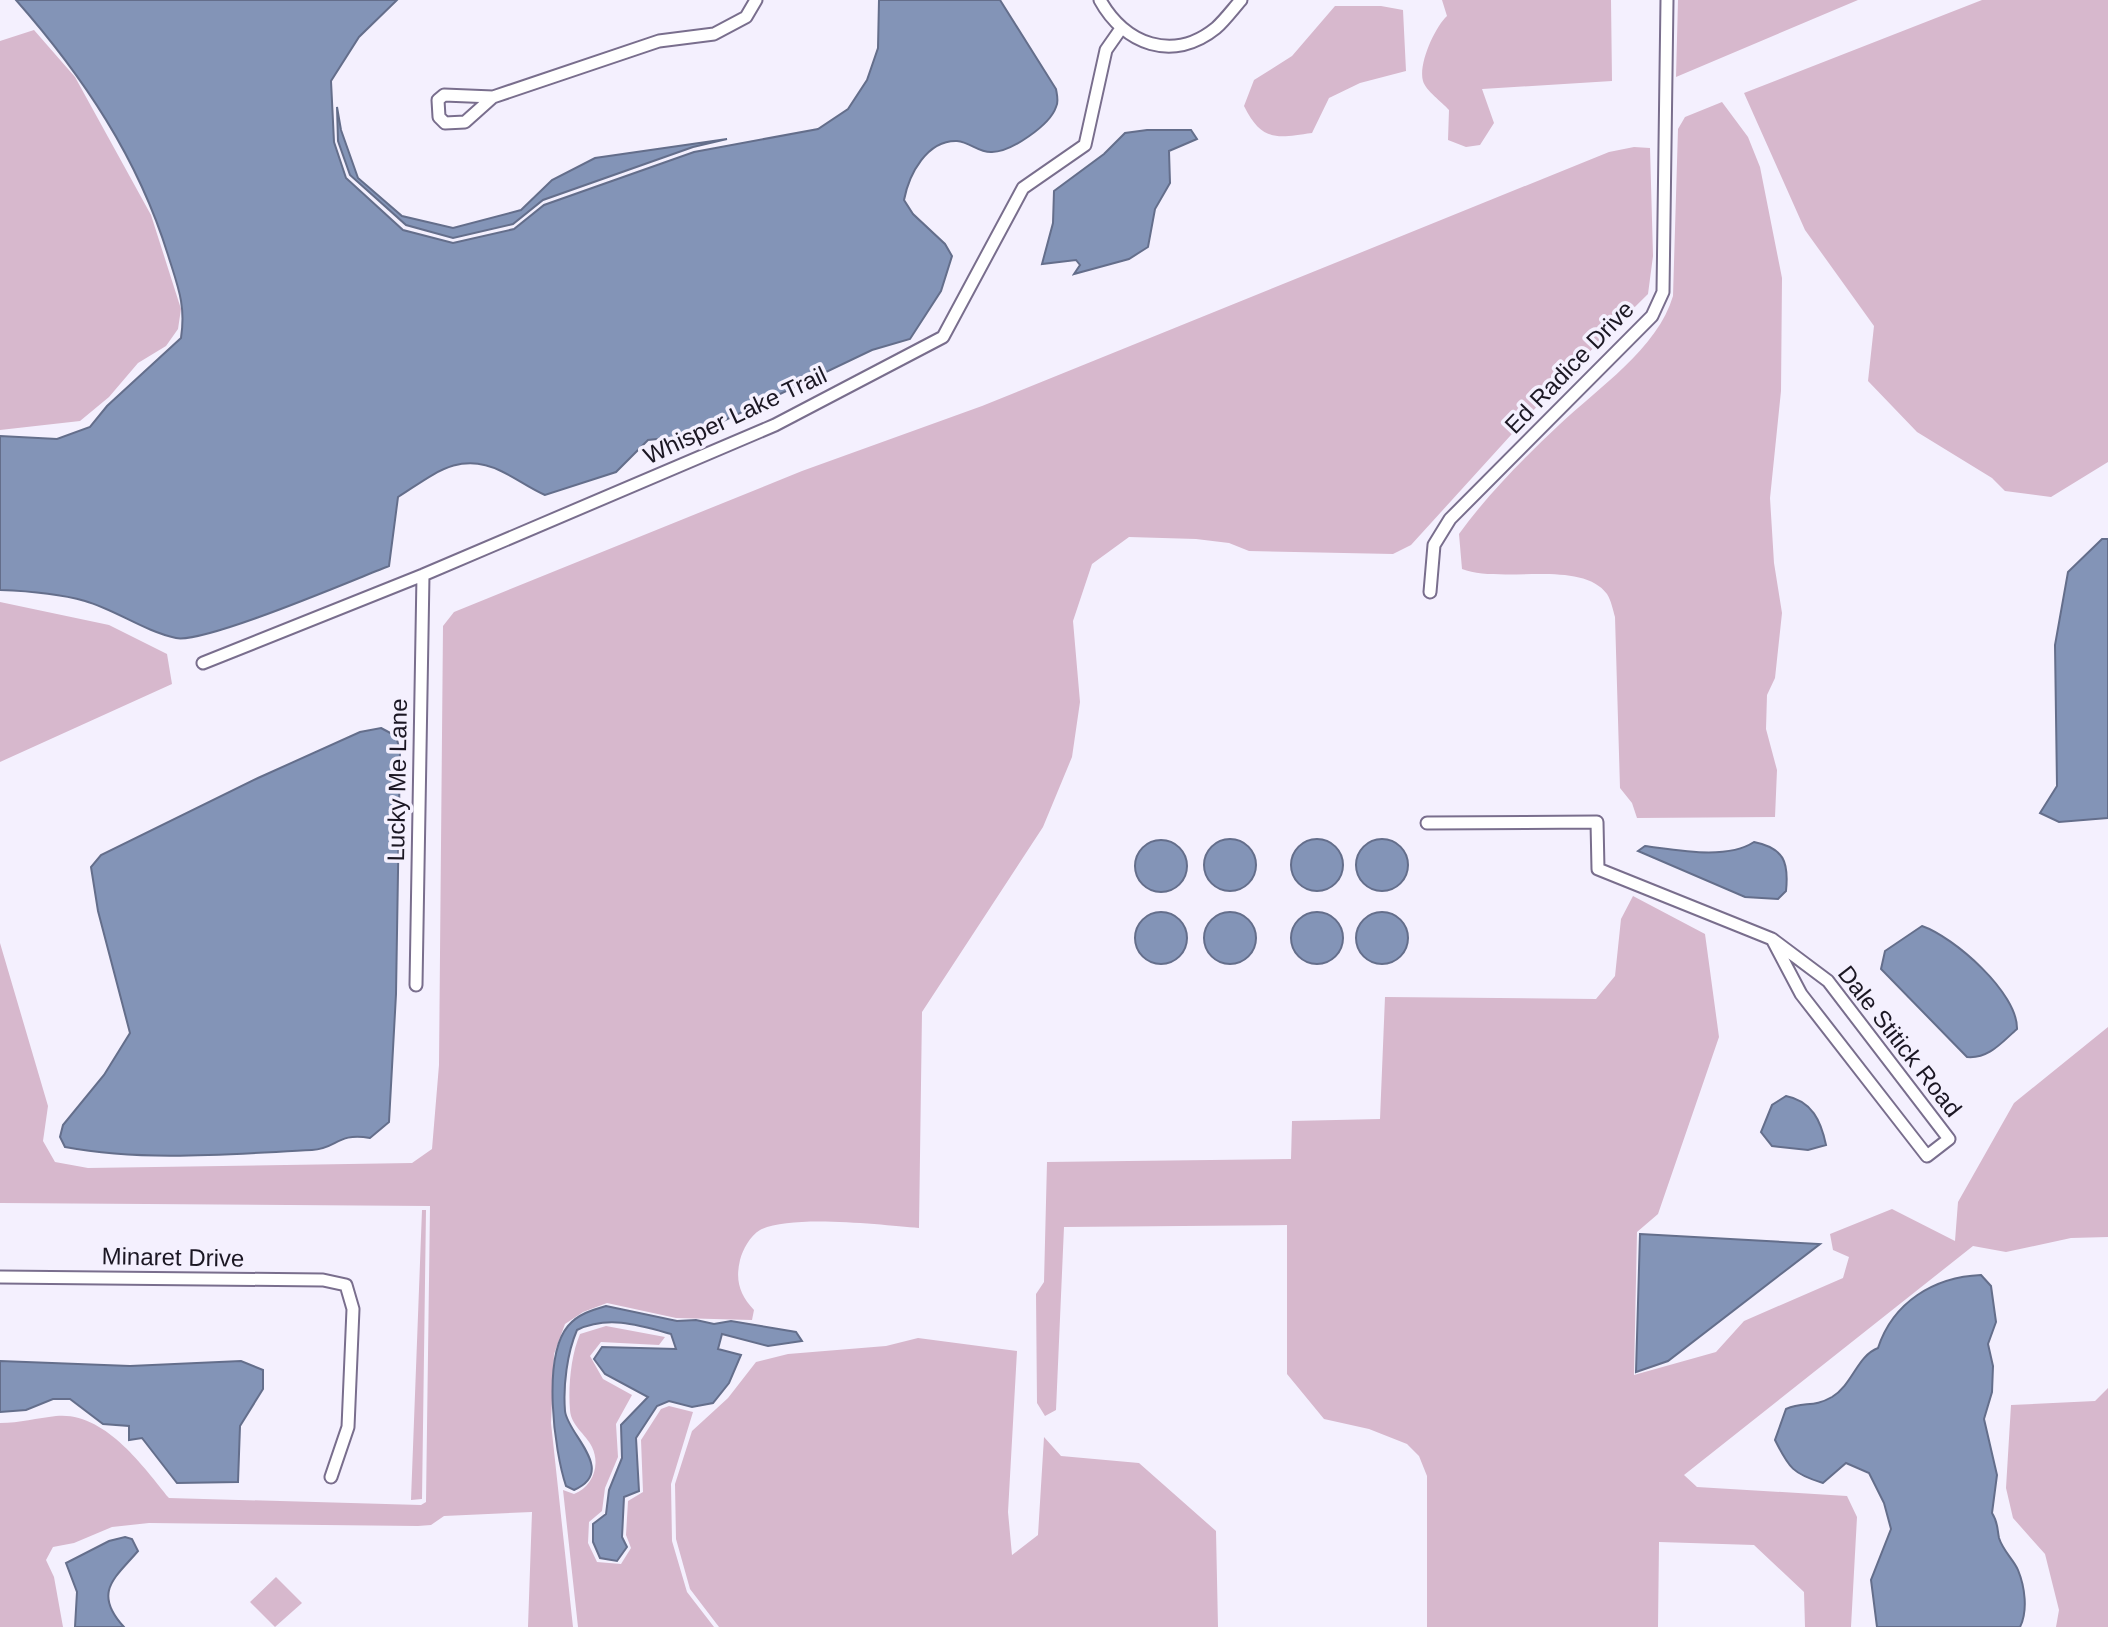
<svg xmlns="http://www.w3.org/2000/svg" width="2108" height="1627" viewBox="0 0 2108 1627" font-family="Arial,sans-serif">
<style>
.green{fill:#d7b8cd}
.water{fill:#8394b7;stroke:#646e8b;stroke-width:2}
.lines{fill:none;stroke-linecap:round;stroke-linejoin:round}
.street-casing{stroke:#796e8d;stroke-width:15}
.street{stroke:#fff;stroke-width:11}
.labels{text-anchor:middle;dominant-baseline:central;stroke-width:7;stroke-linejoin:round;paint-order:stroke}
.street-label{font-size:24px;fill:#1b1723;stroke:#f4f0fe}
</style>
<rect width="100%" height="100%" fill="#f4f0fe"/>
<!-- green -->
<path class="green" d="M1442 0H1611L1612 81 1482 89 1494 123 1480 145 1466 147 1448 140 1449 110C1442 102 1426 91 1423 81 1418 64 1435 27 1447 16Z
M1678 0H1858L1676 77Z
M1982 0H2108V462L2051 497 2005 491 1992 478 1917 432 1868 381 1874 326 1805 230 1744 93Z
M1335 6H1381L1403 10 1406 71 1360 83 1329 98 1312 133C1276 138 1262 142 1244 106L1254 80 1292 56Z
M34 30 75 77 151 215 181 309 178 329 166 346 138 363 109 397 80 421 0 430V41Z
M1722 102 1748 137 1760 167 1782 278 1781 391 1770 498 1774 563 1782 613 1775 678 1767 695 1766 729 1777 770 1775 817 1637 818 1632 803 1620 788 1615 617C1613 610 1611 600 1607 594 1581 559 1501 584 1462 569L1459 534C1488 494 1523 459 1559 425 1597 389 1658 348 1673 296L1678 129 1685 117Z
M1634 147 1650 148 1653 256 1648 294 1562 379 1411 545 1393 554 1249 551 1229 543 1196 539 1129 537 1092 564 1073 621 1080 702 1072 757 1043 827 922 1012 919 1228C882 1225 791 1214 760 1230 750 1236 743 1249 740 1260 735 1281 740 1295 754 1310L752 1320 676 1318 607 1303 583 1312 565 1324 554 1354 551 1423 573 1627H528L532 1512 444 1516 431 1525 418 1526 149 1523 112 1527 74 1543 53 1547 46 1560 54 1577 63 1627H0V1423C20 1423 37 1418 56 1416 104 1411 143 1466 169 1498L421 1505 426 1502 430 1206 0 1203V943L48 1106 43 1141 55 1162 88 1168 412 1163 432 1149 439 1065 443 626 454 612 802 471 982 406 1609 152Z
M0 602 109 625 167 654 172 684 0 762Z
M1633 896 1705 934 1719 1037 1658 1214 1637 1232 1634 1375 1716 1352 1744 1321 1843 1278 1849 1257 1833 1250 1830 1234 1892 1209 1955 1241 1958 1202 2014 1103 2108 1027V1237L2071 1238 2006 1252 1973 1246 1684 1475 1697 1487 1847 1496 1857 1517 1851 1627H1805L1804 1592 1754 1545 1659 1542 1658 1627H1427V1476L1419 1456 1407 1444 1369 1429 1324 1419 1287 1374V1225L1064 1227 1056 1410 1045 1416 1037 1403 1036 1294 1044 1282 1047 1162 1291 1159 1292 1121 1380 1119 1385 997 1596 999 1615 976 1621 919Z
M422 1210H426L422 1499 411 1500Z
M606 1326 665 1337 659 1345 601 1342 590 1356 603 1379 632 1395 616 1424 618 1457 605 1488 602 1511 589 1522 588 1543 597 1562 621 1564 631 1548 626 1535 628 1501 643 1492 641 1440 661 1409 669 1406 693 1412 671 1484 672 1541 687 1592 714 1627H578L563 1490 574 1494C592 1487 601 1466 592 1447 586 1434 571 1426 570 1410 568 1387 571 1355 580 1334Z
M918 1338 1017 1351 1008 1512 1012 1555 1038 1535 1044 1437 1061 1456 1139 1463 1216 1531 1218 1627H719L690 1589 676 1539 675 1484 692 1431 728 1398 756 1362 788 1354 886 1346Z
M2108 1388V1627H2056L2059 1610 2045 1554 2013 1518 2006 1488 2011 1405 2095 1401Z
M276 1577 302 1603 275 1627 250 1602Z"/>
<!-- water -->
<path class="water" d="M16 0H397L359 37 331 81 334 142 346 178 403 230 453 243 514 229 544 205 694 152 818 129 848 109 867 80 878 48 879 0H1000L1056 89C1057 95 1059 102 1056 107 1050 125 1011 152 992 152 979 153 970 142 957 141 927 140 909 174 904 200L913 214 945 244 952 256 941 291 910 339 872 350 694 435 648 440 616 472 545 495C529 488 516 478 501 471 459 450 433 475 398 497L389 566C353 580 204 644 176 638 144 631 116 610 85 601 57 593 29 591 0 590V436L57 439 90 427 107 406 181 338C186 305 178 287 168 255 138 158 83 76 16 0Z
M337 107 341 130 358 178 402 216 453 228 521 210 552 180 595 158 727 139 693 147 543 200 513 224 453 238 406 225 350 175 338 141Z
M1147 130H1191L1197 139 1169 151 1170 183 1155 209 1148 247 1129 259 1074 274 1080 265 1076 260 1042 264 1053 223 1054 191 1104 154 1125 133Z
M2102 539H2108V818L2059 822 2040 813 2057 786 2055 645 2068 572Z
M381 728 396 736 400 751 396 994 389 1122 370 1138C337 1132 337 1149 312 1150 230 1154 146 1162 65 1147L60 1137 63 1125 104 1075 130 1033 98 911 91 867 101 855 258 778 360 732Z
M1204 865a26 26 0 1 1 52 0a26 26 0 1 1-52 0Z
M1291 865a26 26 0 1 1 52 0a26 26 0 1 1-52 0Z
M1356 865a26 26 0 1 1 52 0a26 26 0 1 1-52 0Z
M1135 866a26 26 0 1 1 52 0a26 26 0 1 1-52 0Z
M1754 842C1784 848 1789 862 1786 891L1778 899 1745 897 1638 851 1645 846C1677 850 1727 860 1754 842Z
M1356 938a26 26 0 1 1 52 0a26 26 0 1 1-52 0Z
M1204 938a26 26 0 1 1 52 0a26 26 0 1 1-52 0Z
M1135 938a26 26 0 1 1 52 0a26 26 0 1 1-52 0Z
M1291 938a26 26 0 1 1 52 0a26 26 0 1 1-52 0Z
M1922 926C1954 937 2018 993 2017 1029 2002 1042 1989 1059 1967 1057L1881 969 1885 951Z
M1786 1096C1812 1101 1821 1121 1826 1145L1808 1150 1772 1146 1761 1132 1772 1105Z
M1640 1234 1820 1244 1668 1361 1636 1372Z
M1981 1275 1991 1286 1996 1322 1988 1344 1993 1366 1992 1392 1984 1419 1997 1475 1992 1513C1998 1522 1997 1528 1999 1538 2003 1551 2014 1560 2018 1570 2025 1587 2028 1611 2020 1627H1877L1871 1580 1891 1529 1884 1503 1869 1473 1846 1463 1823 1483C1793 1474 1789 1468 1775 1440L1786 1409C1804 1401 1813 1408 1832 1397 1853 1384 1857 1356 1878 1348 1893 1302 1934 1277 1981 1275Z
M606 1306 677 1321 696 1320 714 1324 731 1321 796 1332 802 1341 768 1346 722 1334 718 1349 741 1355 729 1383 713 1403 692 1407 669 1401 657 1406 636 1438 639 1491 624 1497 622 1537 627 1547 617 1561 600 1558 593 1542V1524L606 1514 609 1490 622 1458 621 1425 648 1397 605 1374 594 1359 602 1347 676 1349 671 1334C639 1325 608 1315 577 1330 567 1353 563 1386 565 1411 567 1434 618 1471 574 1490L566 1486C554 1450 542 1357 568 1326 578 1314 592 1310 606 1306Z
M0 1361 130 1366 241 1361 263 1370V1389L240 1426 238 1482 177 1483 142 1438 129 1440V1426L103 1424 70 1399H53L26 1410 0 1412Z
M125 1537 132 1539 138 1551C115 1578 92 1592 124 1627H75L77 1592 66 1563 109 1541Z"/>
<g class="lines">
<defs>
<path id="street" d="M1100 0C1124 44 1173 63 1216 28 1225 20 1233 9 1241 0
M493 97 465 122 445 123 439 117 438 100 444 95 493 97 659 41 714 34 746 17 756 0
M1430 592 1434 545 1450 519 1652 316 1663 292 1667 0
M203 663 423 575 775 425 943 337 1023 188 1085 145 1106 50 1120 30
M1427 823 1597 822 1598 869 1772 939 1801 994 1927 1156 1949 1139 1828 981 1772 939
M416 985 423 575
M0 1277 323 1280 346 1285 353 1309 348 1427 331 1477"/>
</defs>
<!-- street casing -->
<use href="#street" class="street-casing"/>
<!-- street -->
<use href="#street" class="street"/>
</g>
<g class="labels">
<!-- street labels -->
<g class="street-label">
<text transform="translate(1569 367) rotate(-46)">Ed Radice Drive</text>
<text transform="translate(735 415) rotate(-25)">Whisper Lake Trail</text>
<text transform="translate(397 780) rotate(-89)">Lucky Me Lane</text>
<text transform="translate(1900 1041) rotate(52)">Dale Stitick Road</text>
<text transform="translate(173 1257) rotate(1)">Minaret Drive</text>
</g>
</g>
</svg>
